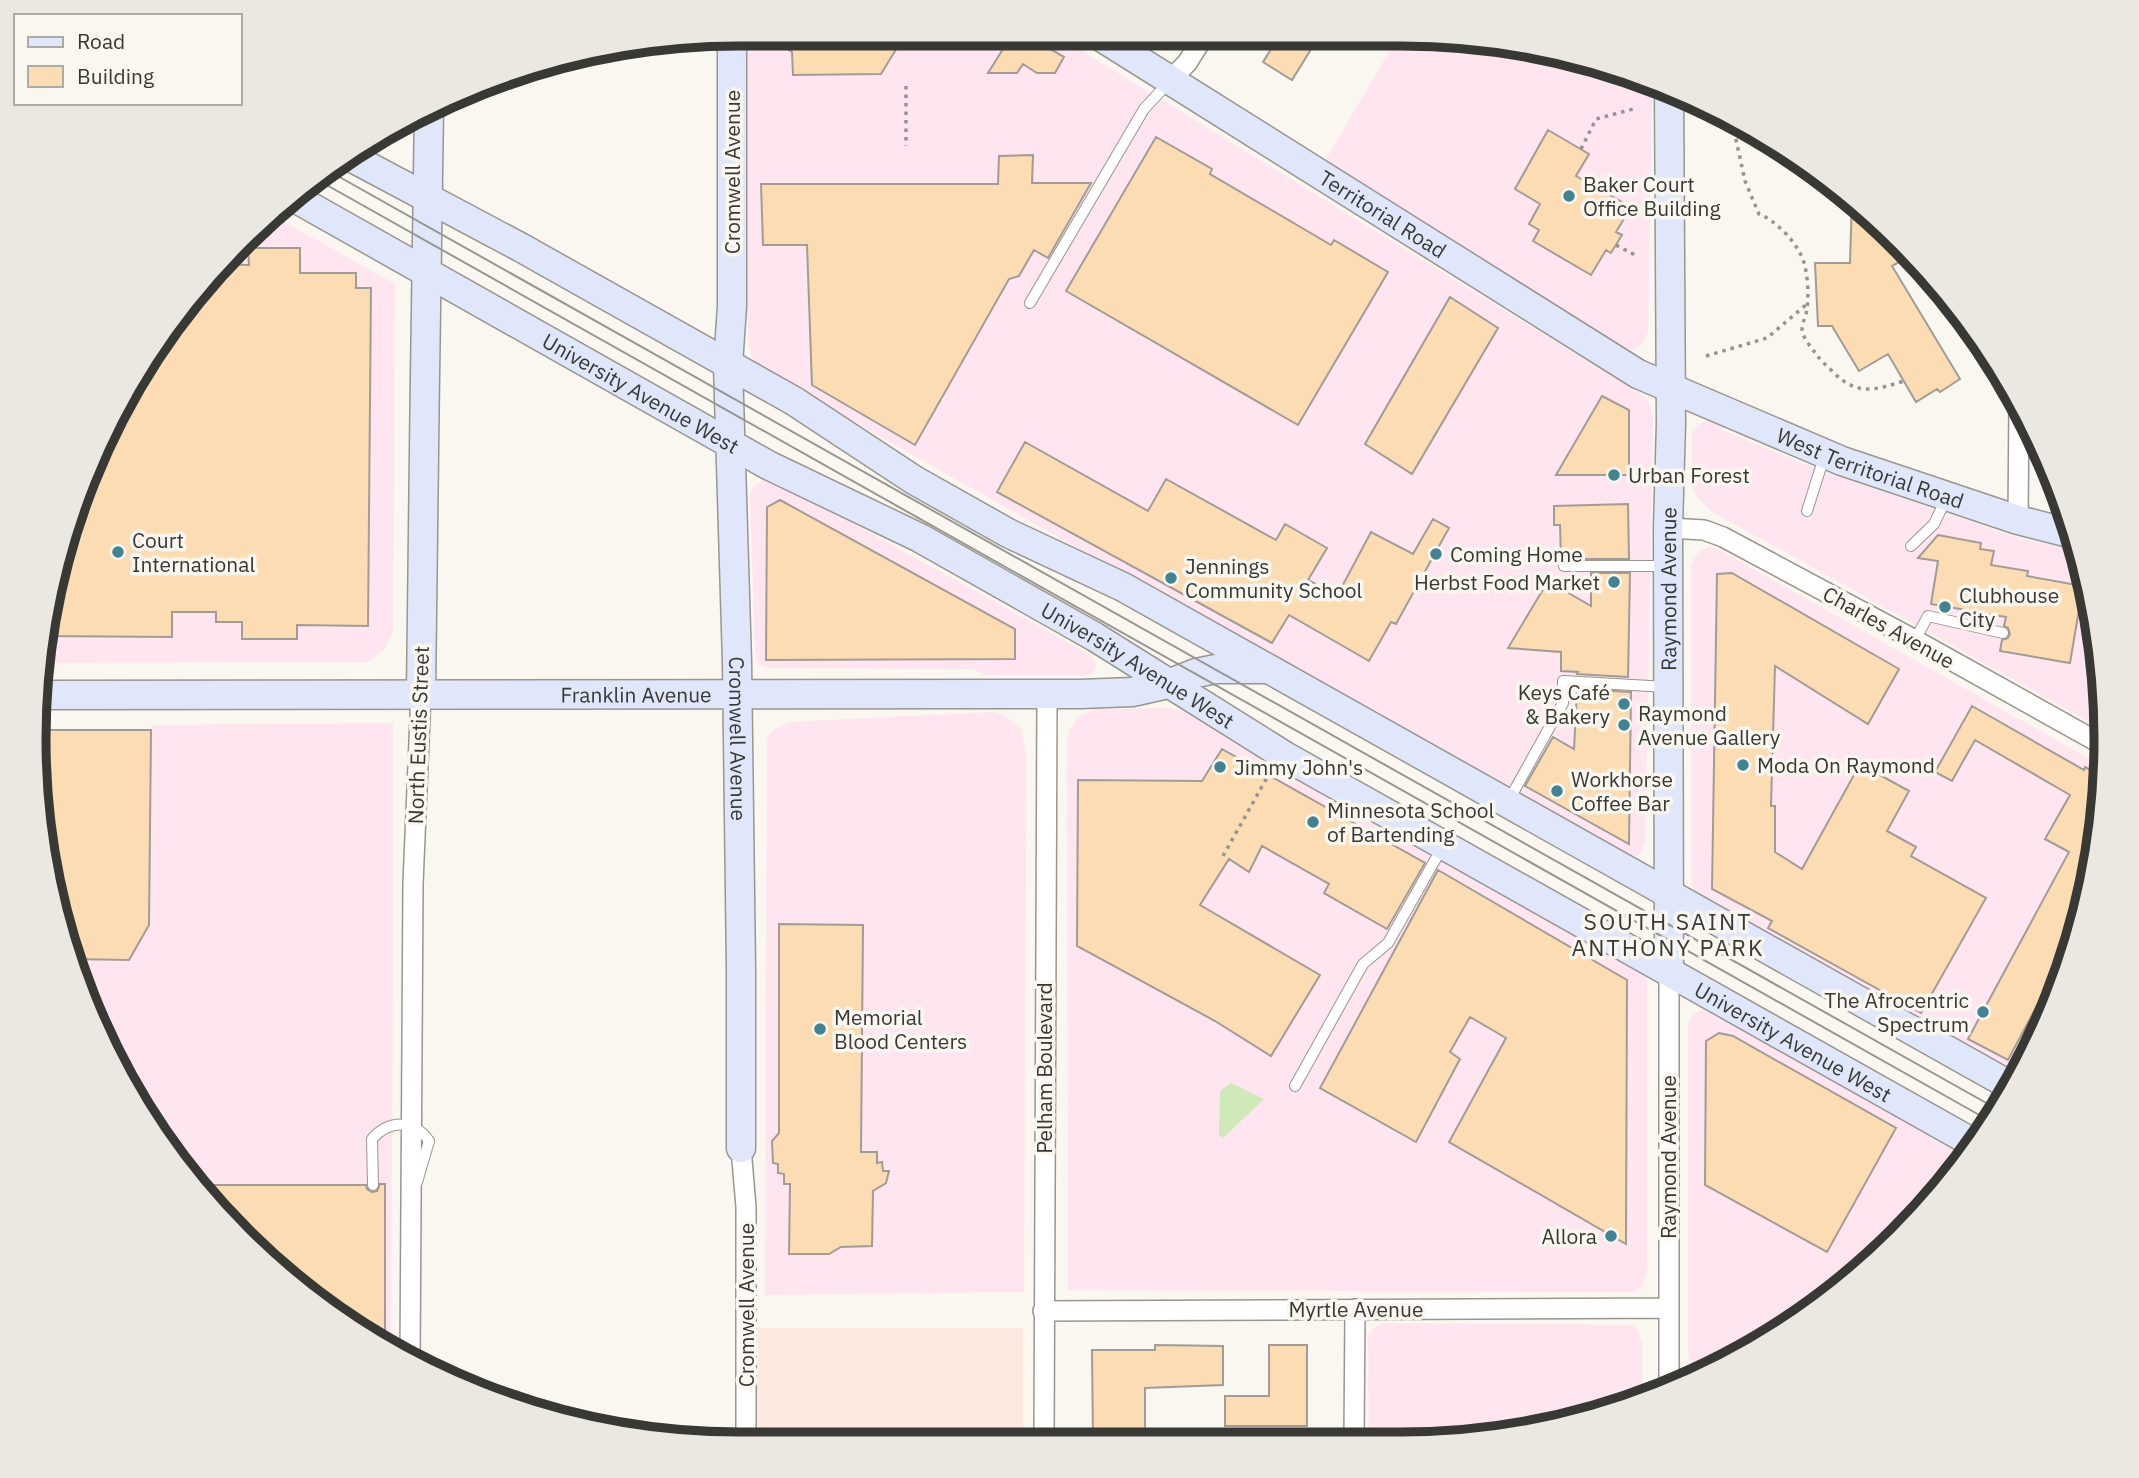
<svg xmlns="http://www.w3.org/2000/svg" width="2139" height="1478" viewBox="0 0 2139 1478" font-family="'IBM Plex Sans',sans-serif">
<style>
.commercial{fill:#fee5ef}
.industrial{fill:#fce9e0}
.green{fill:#cfeab8}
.building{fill:#fcdcb3;stroke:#a19c95;stroke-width:2}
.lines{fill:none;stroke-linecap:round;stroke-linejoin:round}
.lane-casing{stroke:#98968f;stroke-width:12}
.street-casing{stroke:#98968f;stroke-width:22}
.secondary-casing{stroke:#98968f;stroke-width:31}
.path{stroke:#95948e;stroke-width:3.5;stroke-dasharray:3.5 5;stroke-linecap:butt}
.lane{stroke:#fff;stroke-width:10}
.street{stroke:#fff;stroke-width:19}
.secondary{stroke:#e0e7fb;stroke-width:28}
.tram{stroke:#979690;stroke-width:2}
.poi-dot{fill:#408393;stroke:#f9f7ef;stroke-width:2.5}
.labels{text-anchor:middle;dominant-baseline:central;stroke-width:7;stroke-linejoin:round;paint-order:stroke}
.street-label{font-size:21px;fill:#383834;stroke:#f9f7ef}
.poi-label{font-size:21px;fill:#383834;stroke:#f9f7ef;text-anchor:start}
.neighbourhood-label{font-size:23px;letter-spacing:2px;fill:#383834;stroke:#f9f7ef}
.rim{fill:none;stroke:#383834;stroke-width:9}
</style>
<rect width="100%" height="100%" fill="#f9f7ef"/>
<!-- commercial -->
<path class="commercial" d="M744 33H1053L1644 396 1650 404 1653 417 1645 841 1642 851 1638 856 1621 855 757 367 752 360 748 340Z
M1400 33 1538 47 1649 81 1652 93 1648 332 1641 345 1631 350 1622 348 1325 161Z
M274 216 395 284 393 632 384 650 368 662 39 663V646L87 469 128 386 208 274Z
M1708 420 1717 421 1722 430 1799 462 2021 539 2077 549 2100 646 2102 729 1711 511 1696 496 1692 486V432L1699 424Z
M763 480 776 481 1084 651 1092 657 1096 665 1094 672 1089 675H986L972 669 766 668 759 665 755 655 750 495 753 487Z
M1710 547 1720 550 2104 767V785L2082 921 2033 1051 2021 1070 2009 1071 1694 893 1691 879V564L1700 550Z
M1170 708 1191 714 1643 971 1647 981V1272L1643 1284 1636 1292 1068 1290 1067 741 1070 729 1078 718 1094 709Z
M992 712 1003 715 1021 728 1026 753 1024 1292 765 1295 767 740 771 732 789 722Z
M393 723V967L391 1349 310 1299 209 1205 106 1051 71 959 129 960 149 925 151 725Z
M1707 1007 1970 1152 1960 1168 1866 1269 1712 1372 1701 1376 1690 1361 1688 1350V1024L1691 1016Z
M1383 1323 1635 1325 1642 1341V1398L1583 1421 1493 1439H1369L1368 1335 1374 1328Z
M1337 1431V1440H1201L1202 1432Z"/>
<!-- industrial -->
<path class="industrial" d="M757 1328H1023V1441L757 1443Z"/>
<!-- green -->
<path class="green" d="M1231 1083 1264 1099 1223 1138 1219 1135 1220 1091Z"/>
<!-- building -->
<path class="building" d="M762 33H906L881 74 793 75 792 52Z
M1013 33H1022L1064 57 1055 73H1037L1023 64 1017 73H988Z
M1281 33H1321L1292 80 1263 62Z
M1548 130 1589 154 1576 176 1631 207 1616 232 1622 235 1611 253 1606 250 1591 275 1533 241 1539 230 1529 224 1540 204 1515 189Z
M1156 137 1212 169 1210 174 1331 245 1334 240 1388 272 1298 425 1066 291Z
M1033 155 1032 183H1091L1048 258 1034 250 1019 276 1009 279 915 445 812 385 807 245H763L761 184H998L999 156Z
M1852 199 1865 208 1912 255 1892 266 1960 379 1940 392 1937 389 1916 402 1888 354 1859 371 1832 326H1818L1815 263H1850Z
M248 248H300V273H356V288H371L368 626 297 625V639H242V622H216V612H172V637L42 636 87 469 128 386 208 274 219 264 249 265Z
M1450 297 1498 328 1412 474 1365 444Z
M1602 396 1629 410V475H1556Z
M1025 442 1148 511 1166 479 1276 540 1285 524 1327 548 1308 580 1337 596 1371 532 1413 554 1433 519 1449 528 1396 624 1391 622 1369 661 1289 615 1272 643 997 492Z
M780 500 1015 629V659L766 660 767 507Z
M1628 504 1629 559H1561L1560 525H1554V506Z
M1938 535 1981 543 1980 549 1994 551 1991 565 2028 571 2027 576 2083 586 2070 663 2000 651 2002 640 2008 638 2010 634 2008 628 2004 626 2006 617 1931 604 1938 561 1918 558Z
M1591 573H1630L1628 677 1577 674 1578 672 1561 671V652L1508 648 1548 581 1591 606Z
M1732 573 1899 669 1868 724 1775 666 1771 806H1775V852L1802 869 1860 764 1909 791 1887 831 1916 847 1911 856 1986 898 1921 1013 1768 928 1772 921 1712 889 1717 574Z
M1577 689 1631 692 1629 844 1525 786 1553 737 1574 749Z
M1972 706 2084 770 2085 767 2104 777 2082 921 2008 1060 1968 1039 2069 852 2045 839 2070 795 1975 740 1952 781 1935 772Z
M39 730H151L149 925 129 960 71 959 57 922 39 832Z
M1222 749 1425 863 1387 929 1324 893 1329 884 1262 846 1249 872 1229 859 1200 905 1320 975 1271 1056 1215 1021 1077 946 1078 780 1202 781Z
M1438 870 1627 980 1626 1244 1449 1142 1506 1038 1470 1017 1450 1052 1460 1059 1416 1142 1320 1088Z
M779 924 863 925 861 1152H877V1163L882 1162 883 1171H889L886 1183 873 1191 872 1246 841 1247 829 1254H789L790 1184H784V1174L778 1173V1164L773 1163 772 1141 779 1133Z
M1719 1033 1733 1036 1896 1128 1827 1252 1705 1185 1706 1041Z
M380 1184H385V1346L310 1299 209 1205 196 1185H366L367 1189 372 1192 377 1191Z
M1155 1345 1223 1346V1385L1145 1388V1441H1093L1092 1350H1155Z
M1269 1345H1307V1426H1225V1396H1269Z"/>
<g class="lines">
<defs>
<path id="lane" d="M1243 33 1251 39 1255 33
M1030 303 1144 109 1170 81
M1807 511 1825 454
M1911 546 1934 524 1946 499
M1564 566H1665
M1915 640 1928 616 2003 633
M1509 800 1563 703V681L1667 687
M1295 1086 1363 964 1388 943 1443 846
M373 1185 372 1139C389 1120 414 1119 429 1141L417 1182"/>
<path id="street" d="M1170 80 1187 63 1206 33
M2018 520 2019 403
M1668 528 1704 530 1723 537 1915 640 2103 745
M1669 971V1388
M741 1148 746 1207V1443
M1043 1311 1669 1308
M410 1361 413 884 421 694
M1354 1439 1355 1309
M1044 1441 1047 694"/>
<g id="secondary">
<path id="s1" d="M1095 33 1638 374 1842 461 2018 520 2073 534"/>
<path id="s2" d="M732 34V306L728 365 737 662 741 969V1148"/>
<path d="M345 154 520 247 794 401 914 480 1008 533 1123 587 2011 1086"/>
<path id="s3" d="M295 198 768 465 920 538 1095 637 1285 756 1975 1144"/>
<path d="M421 694C422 499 427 303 429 108"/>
<path id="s4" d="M39 695 1081 694 1132 692 1168 684 1196 673 1216 669H1268"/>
<path id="s5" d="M1669 971 1668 528 1671 423 1669 87"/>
</g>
</defs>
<!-- lane casing -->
<use href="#lane" class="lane-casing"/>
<!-- street casing -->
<use href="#street" class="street-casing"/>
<!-- secondary casing -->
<use href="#secondary" class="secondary-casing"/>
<!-- path -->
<path class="path" d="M906 86V146
M1727 115 1735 135 1745 181 1759 214C1775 220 1794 240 1801 255 1808 269 1809 294 1807 309 1806 316 1802 323 1802 330 1803 338 1811 347 1816 354 1821 361 1828 367 1834 373 1858 396 1875 390 1904 381
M1581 149 1596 119 1637 108
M1616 245 1635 255
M1706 356 1767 338 1807 304
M1223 856 1269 774"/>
<!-- lane -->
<use href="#lane" class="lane"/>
<!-- street -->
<use href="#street" class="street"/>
<!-- secondary -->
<use href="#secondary" class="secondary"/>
<!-- tram -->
<path class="tram" d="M327 170 1997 1109
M316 179 1990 1121"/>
</g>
<!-- markers -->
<g class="poi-dot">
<circle cx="1569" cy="196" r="7"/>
<circle cx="1614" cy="475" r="7"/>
<circle cx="118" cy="552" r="7"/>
<circle cx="1436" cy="554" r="7"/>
<circle cx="1171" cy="578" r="7"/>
<circle cx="1614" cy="582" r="7"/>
<circle cx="1945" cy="607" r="7"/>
<circle cx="1624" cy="704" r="7"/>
<circle cx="1624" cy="725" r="7"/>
<circle cx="1743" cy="765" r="7"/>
<circle cx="1220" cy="767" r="7"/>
<circle cx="1557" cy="791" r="7"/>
<circle cx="1313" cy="822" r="7"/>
<circle cx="1983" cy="1012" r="7"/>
<circle cx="820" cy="1029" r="7"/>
<circle cx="1611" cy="1236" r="7"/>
</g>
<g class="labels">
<!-- street labels -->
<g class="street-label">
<text transform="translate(732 172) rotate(-90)">Cromwell Avenue</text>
<text stroke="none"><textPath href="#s1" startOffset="340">Territorial Road</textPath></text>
<text stroke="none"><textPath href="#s3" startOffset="397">University Avenue West</textPath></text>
<text stroke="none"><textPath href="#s1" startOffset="892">West Territorial Road</textPath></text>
<text stroke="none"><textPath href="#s5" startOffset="382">Raymond Avenue</textPath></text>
<text transform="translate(1889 627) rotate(29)">Charles Avenue</text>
<text stroke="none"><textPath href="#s3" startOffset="964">University Avenue West</textPath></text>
<text stroke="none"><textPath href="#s4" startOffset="597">Franklin Avenue</textPath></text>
<text transform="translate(418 735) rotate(-88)">North Eustis Street</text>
<text stroke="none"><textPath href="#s2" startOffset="705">Cromwell Avenue</textPath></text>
<text stroke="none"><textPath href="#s3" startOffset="1720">University Avenue West</textPath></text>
<text transform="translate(1044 1068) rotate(-90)">Pelham Boulevard</text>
<text transform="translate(1668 1157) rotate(-90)">Raymond Avenue</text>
<text transform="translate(746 1305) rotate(-90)">Cromwell Avenue</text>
<text x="1356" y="1309">Myrtle Avenue</text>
</g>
<!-- poi labels -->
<g class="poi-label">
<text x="1583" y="184">Baker Court<tspan x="1583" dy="24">Office Building</tspan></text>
<text x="1628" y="475">Urban Forest</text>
<text x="132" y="540">Court<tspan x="132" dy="24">International</tspan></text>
<text x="1450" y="554">Coming Home</text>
<text x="1185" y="566">Jennings<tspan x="1185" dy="24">Community School</tspan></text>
<text x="1600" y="582" text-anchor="end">Herbst Food Market</text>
<text x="1959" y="595">Clubhouse<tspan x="1959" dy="24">City</tspan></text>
<text x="1610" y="692" text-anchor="end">Keys Café<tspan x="1610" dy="24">&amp; Bakery</tspan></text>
<text x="1638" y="713">Raymond<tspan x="1638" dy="24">Avenue Gallery</tspan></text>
<text x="1757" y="765">Moda On Raymond</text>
<text x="1234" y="767">Jimmy John's</text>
<text x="1571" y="779">Workhorse<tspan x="1571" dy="24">Coffee Bar</tspan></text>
<text x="1327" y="810">Minnesota School<tspan x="1327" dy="24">of Bartending</tspan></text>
<text x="1969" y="1000" text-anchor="end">The Afrocentric<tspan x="1969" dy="24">Spectrum</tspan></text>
<text x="834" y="1017">Memorial<tspan x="834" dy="24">Blood Centers</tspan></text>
<text x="1597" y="1236" text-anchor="end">Allora</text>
</g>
<!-- neighbourhood labels -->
<g class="neighbourhood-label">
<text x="1668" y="921">SOUTH SAINT<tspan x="1668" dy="26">ANTHONY PARK</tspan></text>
</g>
</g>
<!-- crop -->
<path d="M0 0H2139V1478H0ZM739 46H1401A693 693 0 0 1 2094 739V739A693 693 0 0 1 1401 1432H739A693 693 0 0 1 46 739V739A693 693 0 0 1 739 46Z" fill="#eae8e0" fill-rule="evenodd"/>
<path class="rim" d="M739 46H1401A693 693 0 0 1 2094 739V739A693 693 0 0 1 1401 1432H739A693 693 0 0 1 46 739V739A693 693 0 0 1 739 46Z"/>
<!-- legend -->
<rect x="14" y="14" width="228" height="91" fill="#f9f7ef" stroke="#acaba4" stroke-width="2"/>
<rect x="28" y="37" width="35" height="10" fill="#e0e7fb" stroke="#acaba4" stroke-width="2"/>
<text x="77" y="49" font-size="21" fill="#383834">Road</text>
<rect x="28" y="66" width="35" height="21" fill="#fcdcb3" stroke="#acaba4" stroke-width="2"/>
<text x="77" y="84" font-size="21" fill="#383834">Building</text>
</svg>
